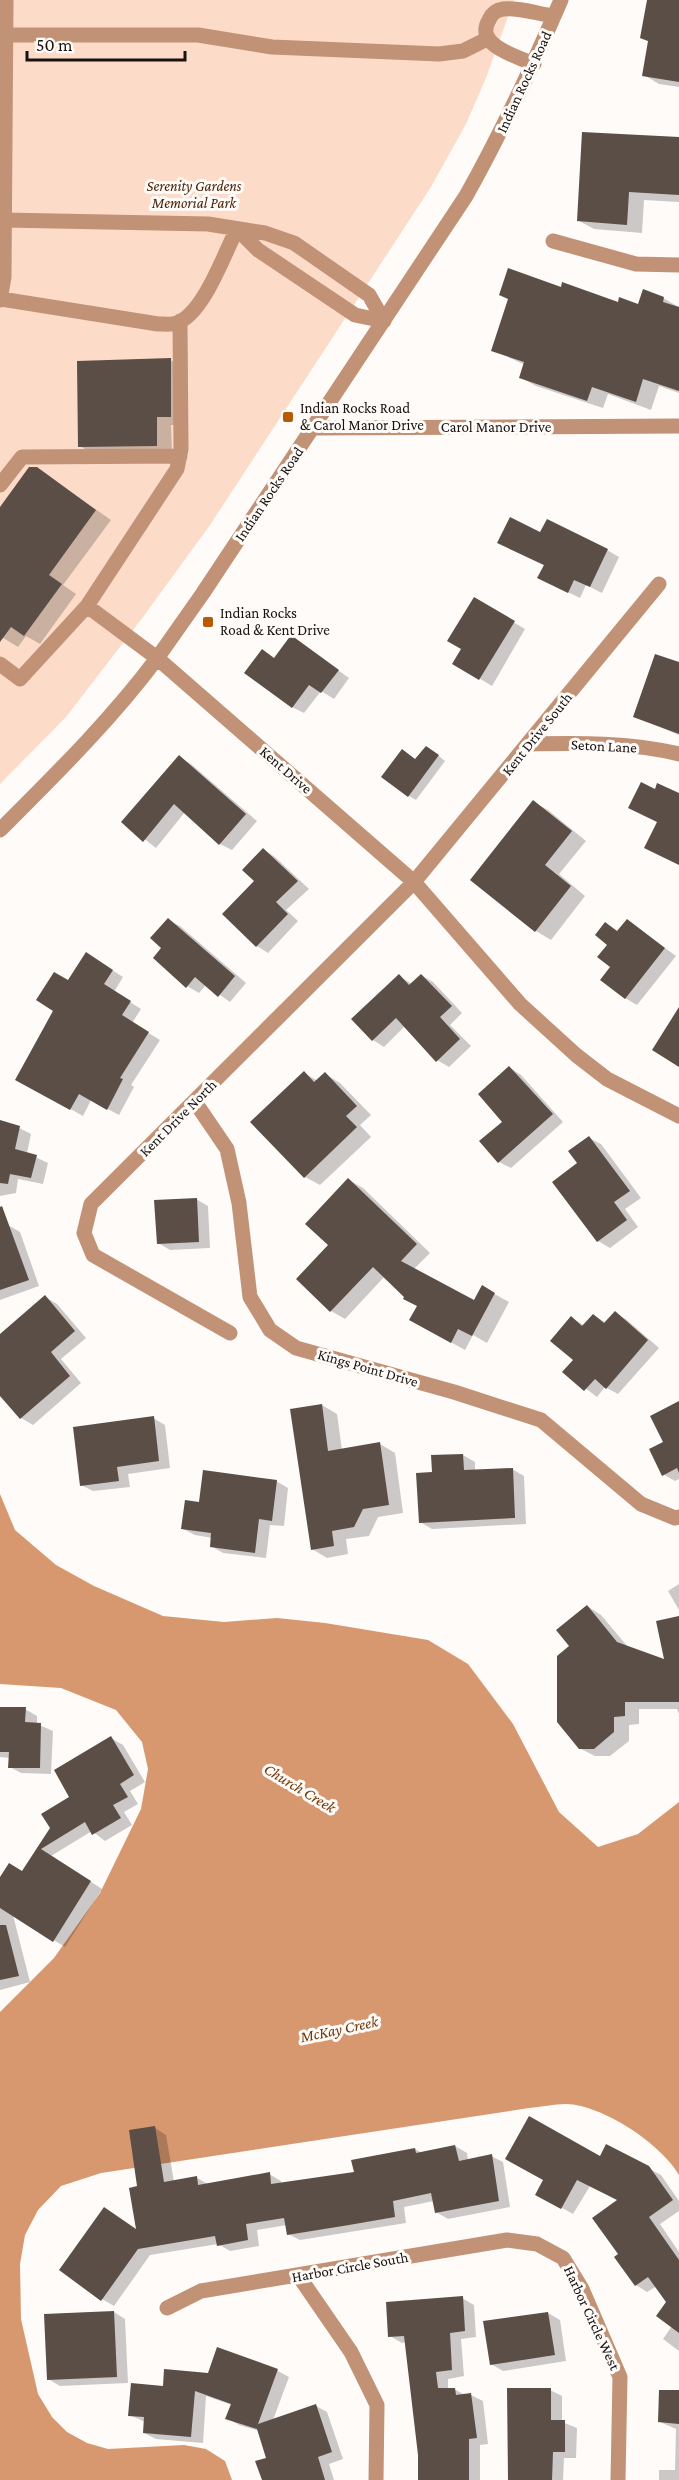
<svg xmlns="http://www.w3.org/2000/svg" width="679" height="2480" viewBox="0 0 679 2480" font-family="'Crimson Pro',serif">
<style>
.green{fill:#fcdcc9}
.water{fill:#d79870}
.shadow{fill:#0003}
.building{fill:#5a4e46}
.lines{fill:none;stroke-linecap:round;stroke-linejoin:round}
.minor{stroke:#c19276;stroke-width:15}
.poi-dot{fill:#b75b02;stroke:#fefbf9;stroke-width:2}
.labels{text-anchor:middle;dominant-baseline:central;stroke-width:6;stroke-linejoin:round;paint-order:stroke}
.street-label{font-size:15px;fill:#17120f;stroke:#fefbf9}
.park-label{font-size:15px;font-style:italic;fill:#461e00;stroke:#fefbf9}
.poi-label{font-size:15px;fill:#17120f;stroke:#fefbf9;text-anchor:start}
.water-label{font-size:16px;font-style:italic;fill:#723808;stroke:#fefbf9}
</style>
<rect width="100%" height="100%" fill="#fefbf9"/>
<!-- green -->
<path class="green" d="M0 0H514L486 78 466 124 431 187 210 525 143 617 66 717 0 784Z"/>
<!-- water -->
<path class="water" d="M0 1494 15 1530 56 1565 94 1586 163 1616 224 1622 277 1618 325 1623 428 1640 468 1664 513 1724 559 1812 598 1847 638 1834 679 1802V2175C661 2144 603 2105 566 2104 554 2104 541 2107 529 2108L101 2173 61 2186 38 2210 25 2235 20 2264 21 2319 38 2394 52 2417 67 2432 87 2443 108 2449 184 2445 206 2449 225 2461 232 2480H0V2012L54 1958 100 1893 141 1809 148 1769 142 1742 116 1710 61 1688 0 1684Z"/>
<!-- shadow -->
<path class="shadow" d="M649 0H679V87L659 84 644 75 650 42 641 38Z
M679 138V202L644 200 642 233 594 229 579 221Z
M562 289 619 303 639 306 663 298 679 307V393L659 386 651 410 608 394 603 408 536 386 520 377 525 365 493 350Z
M170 360 185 369 186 425H171L172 454 95 455 80 446Z
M36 468 111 520 63 585 76 594 40 644 26 636 18 647 0 636V510Z
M499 543 607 550 619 557 602 593 586 585 580 598 551 584 545 566Z
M474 599 525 629 492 686 454 663 463 649Z
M292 637 349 678 334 699 321 691 304 713 292 707 275 659Z
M679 664V735L634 716Z
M434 752 445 761 416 800 409 796 416 761Z
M179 757 191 764 257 821 232 850 220 844 185 812 156 848 123 822Z
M533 802 548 810 586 841 559 874 585 896 551 940 536 931Z
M264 850 275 857 309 889 286 910 298 921 268 953 257 946 256 881Z
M168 920 180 926 246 983 230 1002 206 985 199 993 187 986 164 948Z
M628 921 676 956 637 1005 625 998 612 967 605 924 619 932Z
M98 961 123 977 114 992 141 1009 132 1023 160 1040 131 1085 134 1087 119 1115 91 1100 83 1116 17 1079 68 982Z
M421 975 433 982 462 1013 450 1025 471 1046 449 1067 437 1060 405 1026 384 1047 373 1040 399 976 412 984Z
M510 1068 521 1075 563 1122 511 1168 499 1162Z
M304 1073 318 1081 325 1074 340 1083 371 1115 360 1125 371 1137 320 1185 305 1177Z
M0 1122 19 1128 31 1134 27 1153 48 1163 43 1184 18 1179 16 1193 0 1196Z
M589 1138 601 1144 641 1198 625 1209 638 1227 610 1248 598 1241 579 1164Z
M349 1180 363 1188 430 1253 414 1269 475 1302 482 1287 509 1302 487 1343 473 1335 465 1350 425 1328 419 1306 385 1276 345 1319 331 1311 330 1245Z
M196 1199 208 1206 210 1248 170 1250 158 1243Z
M8 1225 20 1232 39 1286 0 1300V1228Z
M45 1297 57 1304 86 1338 61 1359 81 1383 33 1425 21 1418 0 1393V1336Z
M615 1313 627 1320 659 1348 618 1394 605 1387 597 1397 564 1372 575 1360 572 1318 585 1326 594 1315 606 1323Z
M679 1403V1479L675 1481 663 1474 665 1443Z
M322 1405 337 1414 342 1450 380 1444 395 1453 403 1513 378 1517 369 1536 346 1539 348 1554 327 1558 312 1549Z
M153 1418 165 1425 170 1468 128 1474 130 1487 93 1491 81 1485Z
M463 1455 475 1462V1471L512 1469 524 1476 526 1524 432 1529 420 1522 434 1474Z
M276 1481 288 1488 284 1526 270 1525 266 1558 223 1553 211 1546 212 1538 195 1535 183 1529 200 1503Z
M679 1584V1610L668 1591Z
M587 1606 601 1615 628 1647 666 1661 679 1618V1714L677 1709H639V1724L629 1725V1741L610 1756H595L579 1748 571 1646Z
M0 1708 25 1709 37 1716V1724L53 1731 51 1774 21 1773 10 1767V1758L0 1757Z
M111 1738 123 1745 145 1782 130 1791 138 1804 124 1812 132 1825 105 1841 92 1831 51 1856 102 1889 65 1947 13 1915 30 1982 0 1990V1879L23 1873Z
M155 2128 166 2135 174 2182 197 2178 208 2184 269 2174 281 2181V2184L356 2173 415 2149 422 2153 455 2146 467 2153 468 2160 491 2156 503 2162 510 2207 448 2219 436 2212 434 2201 404 2207 406 2223 300 2240 288 2234 287 2225 257 2230 259 2246 230 2251 218 2244 150 2255 114 2306 102 2299 105 2209 138 2231 139 2188Z
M600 2158 648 2168 661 2175 679 2201V2211L660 2224 679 2252V2351L663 2339 672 2326 668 2302 657 2286 647 2292 636 2285 620 2255 619 2200 590 2186 573 2214 537 2194Z
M462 2298 474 2305 476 2337 461 2339 464 2376 448 2379V2389H454L465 2395H471L483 2401 488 2444 480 2445V2480H419V2455L406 2342 402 2343 390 2336Z
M114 2312 125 2319 128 2383 60 2386 48 2379Z
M548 2313 560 2320 566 2361 503 2371 491 2364Z
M218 2349 278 2371 289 2377 273 2420 316 2406 327 2412 343 2459 329 2464 334 2480H263L268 2459 259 2431 239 2425 227 2418 232 2405 206 2396 203 2443 156 2439 144 2433 145 2422 130 2415 164 2387 209 2374Z
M508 2390H550L562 2396V2422L577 2428 576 2458H564L563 2480H508Z
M679 2392V2480H659V2470H675L676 2429 660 2422Z"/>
<!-- building -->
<path class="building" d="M647 0H679V82L642 76 648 41 640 38Z
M582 132 679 137V195L629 192 627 225 577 221Z
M508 268 561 287 562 282 618 302 619 297 638 304 643 289 664 297 663 302 679 307V391L643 379 636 402 592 387 587 401 519 378 524 362 491 351 508 299 499 295Z
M171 358V417H157V446L78 447 77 361Z
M29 467H37L96 510 49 575 62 584 24 636 11 627 0 642V507Z
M510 517 540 532 547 519 608 549 590 587 574 580 568 593 537 578 544 565 497 543Z
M474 597 515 621 479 680 452 664 461 649 447 641Z
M291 635 339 670 321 693 309 685 292 708 244 673 262 649 274 658Z
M655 654 679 662V734L633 717Z
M426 746 439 755 408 797 381 777 402 749 415 759Z
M179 755 246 814 219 845 174 804 143 842 121 822Z
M641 782 655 789 657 783 679 793V865L644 848 657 822 628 808Z
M533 800 572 831 545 865 571 886 535 932 470 880Z
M263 848 298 881 276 902 288 914 256 947 222 914 254 881 242 870Z
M168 918 235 976 218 997 195 977 186 988 153 958 161 948 150 938Z
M627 919 665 948 625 999 600 980 610 967 597 957 607 945 595 935 605 922 617 931Z
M86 952 113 970 104 984 131 1001 122 1015 149 1032 120 1078 123 1079 107 1110 79 1094 70 1110 15 1080 53 1011 36 1000 54 972 68 980Z
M399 974 409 985 421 974 452 1006 440 1017 460 1039 436 1062 396 1018 372 1041 351 1019Z
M679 1007V1067L652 1050Z
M509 1066 553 1114 498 1163 479 1141 502 1122 478 1094Z
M304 1071 314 1082 325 1072 357 1106 346 1116 357 1127 304 1178 250 1122Z
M0 1120 20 1126 15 1149 37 1155 31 1178 10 1174 8 1184 0 1183Z
M589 1136 630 1191 614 1202 627 1220 597 1242 552 1182 577 1163 568 1151Z
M348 1178 417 1244 401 1261 474 1300 482 1285 495 1293 472 1336 458 1329 451 1343 409 1320 417 1306 403 1299 404 1297 373 1267 330 1312 296 1279 328 1245 305 1224Z
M197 1198 199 1242 157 1244 154 1200Z
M2 1206 29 1280 0 1290V1207Z
M45 1295 75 1331 51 1352 70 1376 20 1419 0 1396V1334Z
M615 1311 648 1340 606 1389 595 1379 584 1391 562 1372 573 1360 550 1341 571 1316 582 1326 593 1314 604 1323Z
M679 1401V1473L677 1468 662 1476 649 1449 663 1442 650 1416Z
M322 1404 328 1451 380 1442 389 1505 363 1509 354 1527 332 1531 334 1546 311 1550 290 1409Z
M154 1416 159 1461 117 1467 119 1481 80 1486 73 1427Z
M463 1454 464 1470 513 1468 515 1518 419 1523 416 1473 432 1472 431 1455Z
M203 1470 277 1480 272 1521 259 1519 255 1553 210 1547 211 1533 181 1529 185 1500 199 1502Z
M587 1605 617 1642 664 1659 656 1621 679 1616V1702H625V1716L614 1717V1732L594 1749H579L557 1722V1656L569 1646 556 1630Z
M0 1707H26L25 1722 41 1723 40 1768H8L9 1752H0Z
M111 1736 134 1775 120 1784 128 1797 113 1805 121 1818 92 1835 85 1822 41 1849 91 1881 53 1942 0 1908V1877L9 1863 22 1871 50 1828 41 1814 69 1797 54 1770Z
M0 1925H6L19 1976 0 1980Z
M529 2116 600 2156 606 2144 649 2166 673 2200 649 2217 679 2260V2333L656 2316 666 2302 648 2277 635 2286 614 2257 618 2254 592 2218 617 2200 577 2180 561 2209 535 2195 543 2180 505 2159Z
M155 2126 164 2182 197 2176 198 2185 270 2172 271 2184 354 2172 351 2160 415 2148 416 2153 455 2145 459 2161 492 2154 499 2201 435 2213 431 2193 393 2201 395 2217 349 2225 287 2235 284 2218 246 2224 248 2240 217 2246 215 2236 138 2249 101 2301 59 2270 104 2207 136 2229 129 2188 137 2186 129 2130Z
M463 2296 465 2331 450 2333 452 2370 436 2372 438 2388H455L456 2395 471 2393 477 2438 469 2439V2480H418V2455L404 2336 388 2337 386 2302Z
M114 2311 117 2377 47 2380 44 2314Z
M548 2312 555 2355 490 2365 483 2321Z
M217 2347 278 2369 258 2424 316 2404 332 2452 318 2457 325 2480H262L255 2461 266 2458 257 2429 225 2419 231 2404 195 2391 191 2437 143 2433 144 2417 128 2416 131 2383 163 2386 164 2369 208 2373Z
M507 2388H551V2420H565V2452H553L552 2480H508Z
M659 2390H679V2424L658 2422Z"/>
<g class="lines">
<!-- minor -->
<path class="minor" d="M5 35H198L272 47 439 54 463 51 487 39
M534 64C516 56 474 45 489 20 492 13 496 10 503 9 519 7 538 14 554 16
M4 220 208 224 265 233 294 243 369 295 384 321
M237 229 258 250 355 315 384 321
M553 241 636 264 679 265
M1 299 158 324C164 324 172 325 177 323 204 313 224 254 237 229
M0 300 4 277 6 0
M313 428 679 426
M0 485 22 457 180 456
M87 606 157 658 414 882 520 1004 576 1055 607 1079 679 1116
M0 664 20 679 87 606 177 469 181 449 180 321
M528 744C578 743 630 742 679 754
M0 830C55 775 111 720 158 657 173 636 188 614 203 593L466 196C502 132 532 67 561 0
M195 1102 227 1149 239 1203 250 1297 270 1330 296 1348 454 1392 541 1420 641 1504 675 1518 679 1517
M230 1333 93 1255 84 1233 91 1204 414 882 659 584
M298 2275 351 2352 377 2405 376 2480
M167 2308 201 2291 507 2240 537 2244 563 2258 582 2289 620 2377 618 2480"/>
</g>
<!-- markers -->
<g class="poi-dot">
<rect x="282" y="411" width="12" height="12" rx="3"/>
<rect x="202" y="616" width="12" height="12" rx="3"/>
</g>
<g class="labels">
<!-- street labels -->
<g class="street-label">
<text transform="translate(524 82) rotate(-65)">Indian Rocks Road</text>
<text x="496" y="427">Carol Manor Drive</text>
<text transform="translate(269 494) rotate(-56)">Indian Rocks Road</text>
<text transform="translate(537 734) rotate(-51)">Kent Drive South</text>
<text transform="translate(604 746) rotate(3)">Seton Lane</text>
<text transform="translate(286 770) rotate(41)">Kent Drive</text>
<text transform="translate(178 1118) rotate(-45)">Kent Drive North</text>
<text transform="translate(368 1368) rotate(16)">Kings Point Drive</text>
<text transform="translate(350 2267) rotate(-10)">Harbor Circle South</text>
<text transform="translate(592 2318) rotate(65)">Harbor Circle West</text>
</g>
<!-- park labels -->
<g class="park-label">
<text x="194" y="186">Serenity Gardens<tspan x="194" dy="17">Memorial Park</tspan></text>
</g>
<!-- poi labels -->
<g class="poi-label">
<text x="300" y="408">Indian Rocks Road<tspan x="300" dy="17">&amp; Carol Manor Drive</tspan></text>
<text x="220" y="613">Indian Rocks<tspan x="220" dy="17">Road &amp; Kent Drive</tspan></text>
</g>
<!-- water labels -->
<g class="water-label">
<text transform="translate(300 1788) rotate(31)">Church Creek</text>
<text transform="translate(339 2029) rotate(-12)">McKay Creek</text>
</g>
</g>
<!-- scale -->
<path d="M27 51v9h158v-9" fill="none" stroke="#17120f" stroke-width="3"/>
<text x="36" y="51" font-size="18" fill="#17120f" stroke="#fefbf9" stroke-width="4.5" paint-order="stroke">50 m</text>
</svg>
